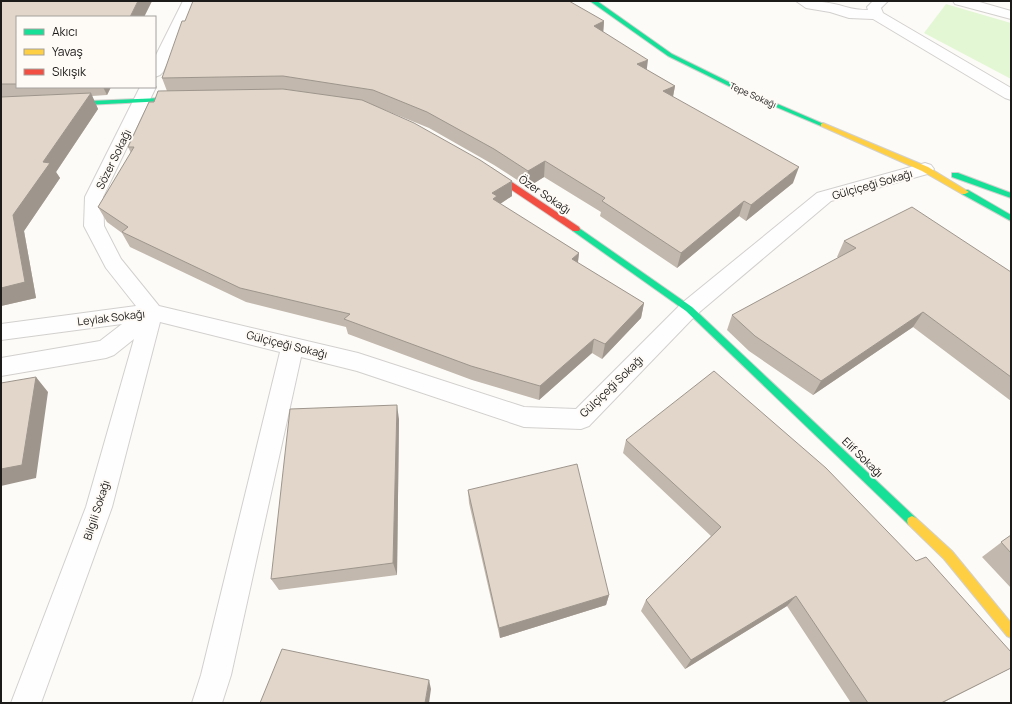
<svg xmlns="http://www.w3.org/2000/svg" width="1012" height="704" viewBox="0 0 1012 704" font-family="Manrope,sans-serif">
<style>
.green{fill:#e4f7d5}
.lines{fill:none;stroke-linecap:round;stroke-linejoin:round}
.street-casing{stroke:#d2d0ce;stroke-width:2}
.fast-casing{stroke:#d2d0ce;stroke-width:2}
.slow-casing{stroke:#d2d0ce;stroke-width:2}
.jam-casing{stroke:#d2d0ce;stroke-width:2}
.street{fill:#fffefe;fill-rule:evenodd}
.fast{fill:#16e098;fill-rule:evenodd}
.slow{fill:#ffcf43;fill-rule:evenodd}
.jam{fill:#f24e42;fill-rule:evenodd}
.wall{fill:#c2b8ad}
.shaded-wall{fill:#9e968d}
.building{fill:#e1d6c9;stroke:#9e968d}
.labels{text-anchor:middle;dominant-baseline:central;stroke-width:4;stroke-linejoin:round;paint-order:stroke}
.far-street-label{font-size:9px;fill:#1d1b19;stroke:#fefbf7}
.street-label{font-size:11px;fill:#1d1b19;stroke:#fefbf7}
</style>
<rect width="100%" height="100%" fill="#fdfbf8"/>
<!-- green -->
<path class="green" d="M946 4 1011 23V79L924 33Z"/>
<g class="lines">
<defs>
<path id="street" d="M183 1H197L163 72 160 75 155 77V57Z
M796 1C809 1 821 1 834 4 848 7 853 10 868 10L867 7 873 1H888L881 8 883 13 1011 88V100L1005 98 873 19 849 18 830 12 806 8Z
M953 1H976L1011 11V19L955 4Z
M155 86 156 87 103 197 104 226 121 259 159 306 358 353 524 407 576 409 682 303 817 193 925 163 931 165 934 169 931 173 831 201 696 315 589 426 581 429 524 427 357 371 301 357 231 675 222 703H192L201 675 280 352 160 322 112 507 41 703H11L86 507 134 339 114 355 106 358 1 376V358L100 341 122 324 1 340V324L136 306 106 268 84 226 85 197 140 87Z"/>
<path id="fast" d="M590 1H597L672 54 745 90 826 125 825 126H821L741 92 668 56Z
M185 97 188 99 187 100 65 106 62 104 65 102Z
M952 173H958L1011 193V198L952 177Z
M962 190H968L1011 215V221L962 194Z
M576 226 692 307 916 518 917 521 916 524 912 526 908 524 686 311 573 231 572 229 573 227Z"/>
<path id="slow" d="M823 123 928 167 969 192 965 194H962L922 171 821 126V124Z
M912 516 916 518 952 551 1011 623V638L1007 636 944 559 908 524 907 521 908 518Z"/>
<path id="jam" d="M485 168H491L579 227 580 229 579 231H573L485 172Z"/>
</defs>
<!-- street casing -->
<use href="#street" class="street-casing"/>
<!-- fast casing -->
<use href="#fast" class="fast-casing"/>
<!-- slow casing -->
<use href="#slow" class="slow-casing"/>
<!-- jam casing -->
<use href="#jam" class="jam-casing"/>
<!-- street -->
<use href="#street" class="street"/>
<!-- fast -->
<use href="#fast" class="fast"/>
<!-- slow -->
<use href="#slow" class="slow"/>
<!-- jam -->
<use href="#jam" class="jam"/>
</g>
<!-- wall -->
<path class="wall" d="M1 1H152L144 17H17V87H111L107 95 92 96 98 109 56 172 60 178 24 231 36 298 1 306Z
M604 21 603 32 647 70 675 86 673 97 793 183 746 221 739 216 677 268 600 216 601 212 544 177 528 187 494 165 429 128 375 106 373 105 512 181V196L500 204 579 253 578 263 644 303 641 318 602 359 592 353 539 400 472 380 348 334 346 327 246 302 130 247 122 233 107 222 98 207 131 153 128 147 154 102 167 91 162 78Z
M844 241 1011 272V401L913 327 813 395 749 351 727 330 732 315 839 258 837 257Z
M399 419 397 575 279 590 271 579Z
M626 440 1011 668 942 703H851L787 606 685 669 641 611 646 600 711 536 623 453Z
M468 490 609 595 606 605 500 638 469 503Z
M1011 535V588L982 557Z"/>
<!-- shaded-wall -->
<path class="shaded-wall" d="M138 1H152L144 17H130Z
M604 21 603 36 594 26Z
M648 60 646 75 637 64Z
M675 86 672 101 663 91Z
M103 87H111L107 95Z
M91 93 98 109 56 172 60 178 24 231 36 298 1 306V288L13 215 43 162Z
M545 161 544 177 528 187V171Z
M799 167 793 183 746 221 751 205Z
M512 181V196L497 206 493 214 492 193Z
M744 201 739 216 677 268 681 253Z
M579 253 577 268 572 259Z
M644 303 641 318 602 359 605 344Z
M923 312 913 327 813 395 821 381Z
M594 339 592 353 539 400 540 386Z
M36 377 48 392 36 478 1 486V469Z
M397 405 399 419 397 575 393 563Z
M609 595 606 605 500 638 499 628Z
M796 596 787 606 685 669 691 660Z
M1011 668 942 703H941Z
M429 680 431 689 429 703H425Z"/>
<!-- building -->
<path class="building" d="M1 1H138L130 17H17V84H1Z
M193 1H569L604 21 594 26 648 60 637 64 675 86 663 91 799 167 751 205 744 201 681 253 602 201 605 198 545 161 528 171 494 149 427 112 373 90 283 76 162 78 182 21H185Z
M283 89 362 100 414 123 480 160 512 181 492 193 497 196 493 199 579 253 572 259 644 303 605 344 594 339 540 386 471 366 344 319 350 314 240 288 122 232 128 227 98 207 134 147H128L149 102H154L158 91Z
M91 93 43 162 50 163 13 215 25 282 1 288V97Z
M912 207 1011 272V377L923 312 821 381 755 336 732 315 856 248 844 241Z
M714 371 826 468 916 561 926 557 1011 652V668L941 703H868L796 596 691 660 646 600 721 527 626 440Z
M36 377 22 465 1 469V383Z
M397 405 393 563 271 579 290 409Z
M577 464 609 595 499 628 468 490Z
M1011 535V553L1001 542Z
M282 649 429 680 425 703H260Z"/>
<g class="labels">
<!-- far-street labels -->
<g class="far-street-label">
<text transform="translate(753 95) rotate(24)">Tepe Sokağı</text>
</g>
<!-- street labels -->
<g class="street-label">
<text transform="translate(113 159) rotate(-64)">Sözer Sokağı</text>
<text transform="translate(872 184) rotate(-16)">Gülçiçeği Sokağı</text>
<text transform="translate(545 194) rotate(34)">Özer Sokağı</text>
<text transform="translate(111 317) rotate(-7)">Leylak Sokağı</text>
<text transform="translate(287 344) rotate(14)">Gülçiçeği Sokağı</text>
<text transform="translate(611 386) rotate(-44)">Gülçiçeği Sokağı</text>
<text transform="translate(863 457) rotate(44)">Elif Sokağı</text>
<text transform="translate(96 510) rotate(-72)">Bilgili Sokağı</text>
</g>
</g>
<!-- border -->
<rect width="1012" height="704" fill="none" stroke="#1d1b19" stroke-width="4"/>
<!-- legend -->
<rect x="16" y="16" width="140" height="72" fill="#fefbf7" stroke="#a4a19e"/>
<rect x="24" y="29" width="20" height="6" fill="#16e098" stroke="#a4a19e"/>
<text x="52" y="36" font-size="12" fill="#1d1b19">Akıcı</text>
<rect x="24" y="49" width="20" height="6" fill="#ffcf43" stroke="#a4a19e"/>
<text x="52" y="56" font-size="12" fill="#1d1b19">Yavaş</text>
<rect x="24" y="69" width="20" height="6" fill="#f24e42" stroke="#a4a19e"/>
<text x="52" y="76" font-size="12" fill="#1d1b19">Sıkışık</text>
</svg>
